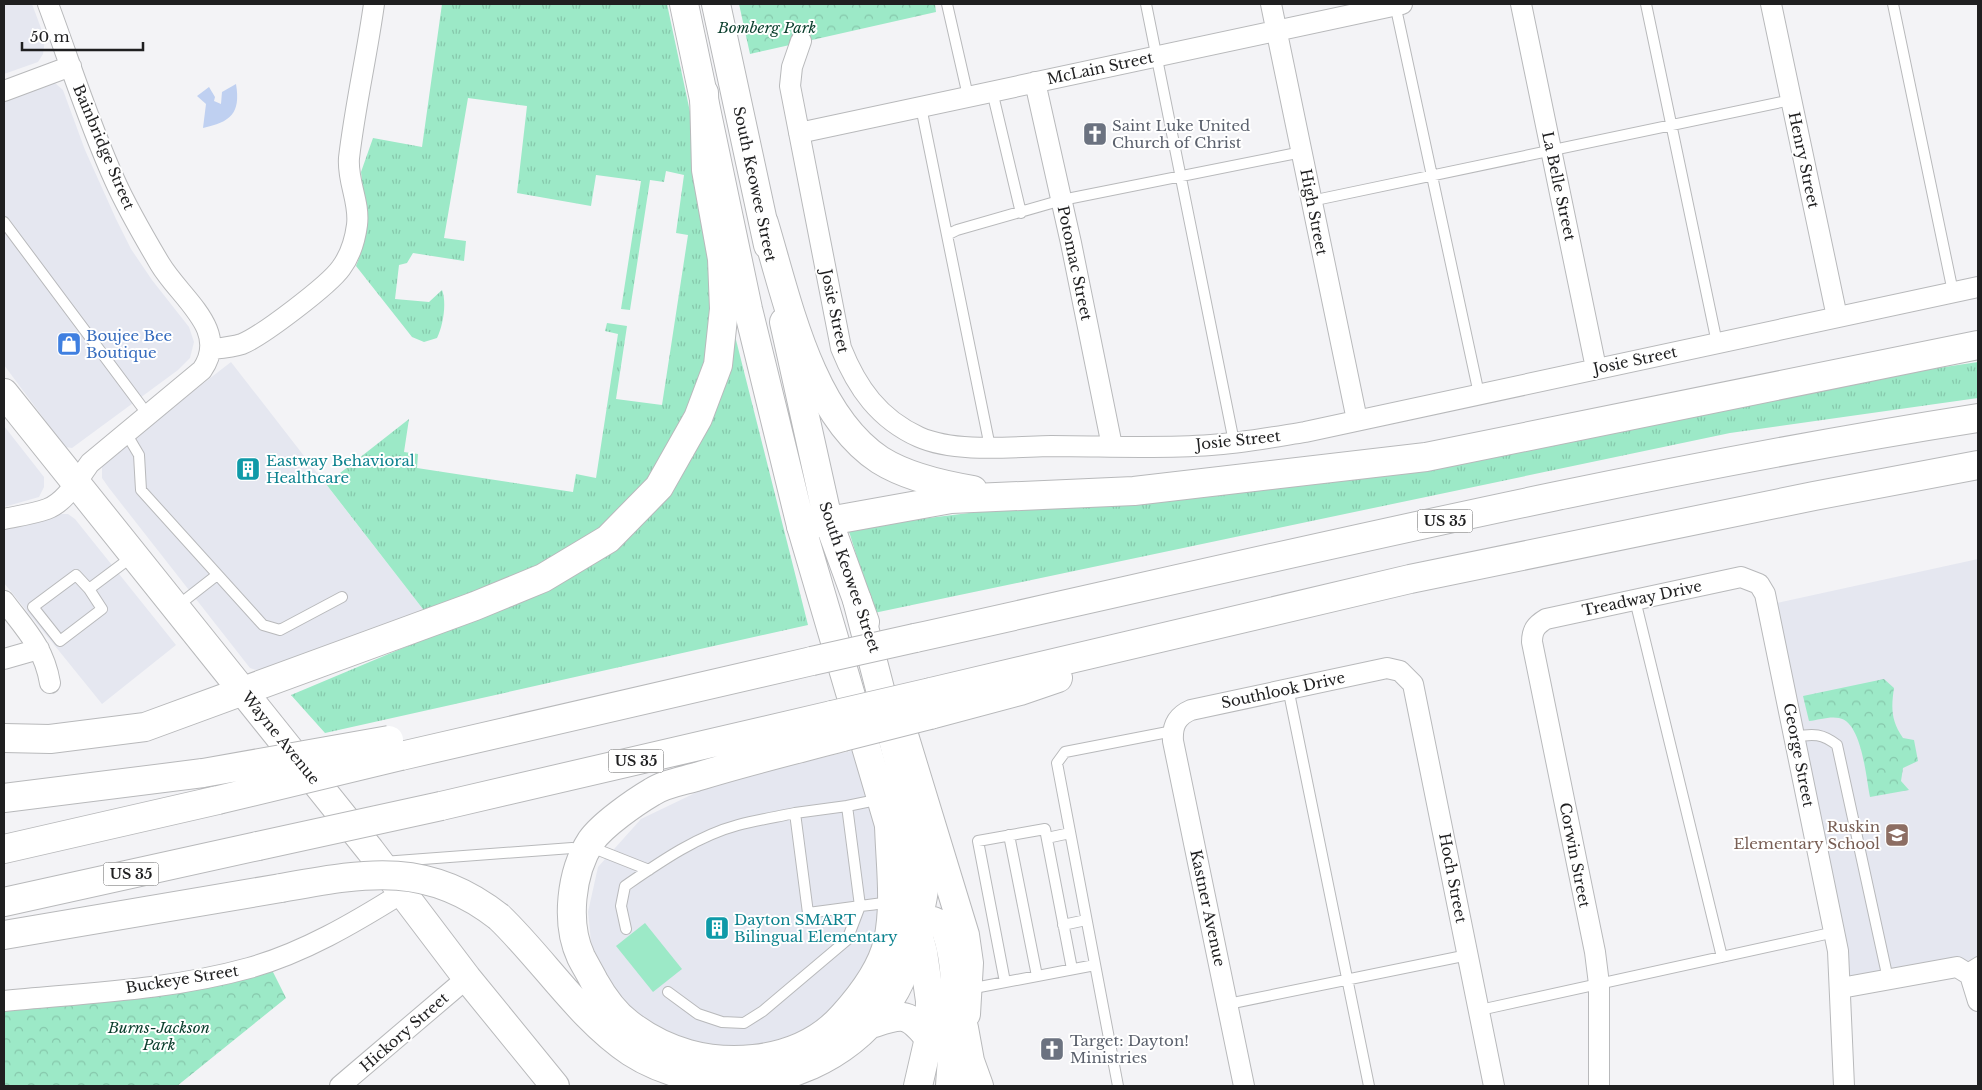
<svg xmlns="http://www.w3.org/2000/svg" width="1982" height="1090" viewBox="0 0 1982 1090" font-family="'Libre Baskerville',serif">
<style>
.built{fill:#e5e7f0}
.grass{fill:url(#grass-tufts)}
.forest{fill:url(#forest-crowns)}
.garden{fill:#9ce9c7}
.water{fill:#bfd0f1}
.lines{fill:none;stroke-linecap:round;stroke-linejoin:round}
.service-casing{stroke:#b8b9bb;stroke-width:12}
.minor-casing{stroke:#b8b9bb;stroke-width:22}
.primary-casing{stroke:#b8b9bb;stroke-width:30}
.motorway-casing{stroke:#b8b9bb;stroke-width:30}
.service{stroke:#fff;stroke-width:10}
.minor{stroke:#fff;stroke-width:20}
.primary{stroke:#fff;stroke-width:28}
.motorway{stroke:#fff;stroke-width:28}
.motorway-bridge-casing{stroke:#b8b9bb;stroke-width:30;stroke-linecap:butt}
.motorway-bridge{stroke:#fff;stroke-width:28}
.labels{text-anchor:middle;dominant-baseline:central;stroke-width:4;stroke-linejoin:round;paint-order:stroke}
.shield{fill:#fff;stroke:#626263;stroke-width:1}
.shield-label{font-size:14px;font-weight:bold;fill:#1f1f20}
.park-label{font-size:15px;font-style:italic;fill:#093d2b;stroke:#fff}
.street-label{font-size:15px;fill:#1f1f20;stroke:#fff}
.worship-label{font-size:15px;fill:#5b616d;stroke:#fff;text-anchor:start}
.shop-label{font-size:15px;fill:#366cbe;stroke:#fff;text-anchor:start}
.culture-label{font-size:15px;fill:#0d838f;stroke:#fff;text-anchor:start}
.education-label{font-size:15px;fill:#785e54;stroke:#fff;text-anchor:end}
</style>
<defs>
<pattern id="grass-tufts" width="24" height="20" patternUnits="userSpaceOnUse" patternTransform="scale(1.25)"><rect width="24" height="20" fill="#9ce9c7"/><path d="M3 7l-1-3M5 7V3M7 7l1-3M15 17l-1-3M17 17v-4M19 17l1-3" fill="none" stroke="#86c7ab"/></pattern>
<pattern id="forest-crowns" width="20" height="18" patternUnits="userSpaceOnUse" patternTransform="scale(1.25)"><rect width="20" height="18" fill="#9ce9c7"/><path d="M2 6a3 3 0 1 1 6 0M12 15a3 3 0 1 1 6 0" fill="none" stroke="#86c7ab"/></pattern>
</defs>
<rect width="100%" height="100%" fill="#f3f3f6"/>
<!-- built -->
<path class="built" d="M4 4H32L45 39 43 54 38 62 4 74Z
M45 83H55L63 90 85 150 116 219 131 249 152 280 189 327 194 342 190 358 178 370 72 448 65 447 4 365V97Z
M231 362 426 613 262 672 250 668 109 488 102 478V466L107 458Z
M4 426 44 477V487L39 497 4 507Z
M62 514H68L75 519 176 645 102 704 4 583V526Z
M1978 559V1001L1970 975 1841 988 1768 605Z
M855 750 878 830 886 915 859 986 804 1035 748 1054 682 1042 623 1007 592 952 588 912 598 867 641 819 718 782Z"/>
<!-- grass -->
<path class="grass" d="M442 4H667L693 126 715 257 705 374 683 426 646 483 590 537 525 572 426 613 326 484 409 419 404 452 418 454 417 468 573 492 576 474 596 478 618 334 605 331 607 323 627 326 616 399 662 405 688 235 676 233 684 175 666 171 664 182 650 180 630 310 621 309 641 181 596 175 591 206 517 193 527 106 468 98 444 238 466 241 464 261 413 253 407 263 399 265 395 299 429 302 442 290C447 303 443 326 437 338L424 342 412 337 356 266 360 255 366 217 361 172 373 138 422 147Z
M734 332 808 625 325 733 291 695 529 595 635 524Z
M1978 362V398L1730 433 874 613 848 528 985 511Z"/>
<!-- forest -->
<path class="forest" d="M739 4H935L936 12 750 54Z
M1884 679 1894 688C1891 708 1891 721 1903 738L1914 740 1918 761 1903 768 1901 781 1909 790 1870 797C1866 778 1862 722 1839 718 1830 716 1818 720 1809 721L1803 696Z
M268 962 286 998 177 1086H4V1001Z"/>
<!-- garden -->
<path class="garden" d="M645 923 682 969 653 992 616 946Z"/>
<!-- water -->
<path class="water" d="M236 84C241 114 230 122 203 128L206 104 197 96 209 87 215 97 214 101 221 104 222 92Z"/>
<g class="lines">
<defs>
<path id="service" d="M947 4 968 96
M1146 4 1234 442
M1395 4 1479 394
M1646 4 1717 343
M1893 4 1953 292
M992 91 1021 213
M921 107 990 447
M1311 201 1791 100
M4 222 148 415
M947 235 957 230 1062 200 1302 152
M126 433 139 455 141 490 263 625 280 630 342 597
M89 589 102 609 60 641 33 607 76 575 89 589 133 556
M1635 600 1722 957
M176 607 217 575
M1288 688 1369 1086
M1796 737C1813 733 1823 734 1837 745L1888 979
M847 806 881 799
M1009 835 1037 976
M1047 838 1070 833
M601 851 649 870
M383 862 572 848
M1063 925 1086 920
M626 929 621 906 625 886C660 862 697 836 738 825 757 820 776 817 795 813
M1965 970 1978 962
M1005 982 978 841 1045 829 1072 969
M969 989 1095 965
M668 992 698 1014 722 1022 744 1023 763 1011 847 940 860 906 847 806 795 813 808 913C836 909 863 906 891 902
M1228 1004 1468 955
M1480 1010 1835 932
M1118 1086 1057 763 1065 752 1173 731"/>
<path id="minor" d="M1271 4 1357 420
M1521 4 1596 368
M1771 4 1837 317
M801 41 792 67 790 86 841 348C857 388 879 419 919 437 955 453 1011 447 1051 446 1104 446 1158 449 1211 445 1242 443 1274 437 1305 432L1978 287
M1035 82 1071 243 1112 446
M4 91 71 66
M799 133 1402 4
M212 349C222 348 233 347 242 344 262 336 329 285 341 268 350 256 355 240 357 225 360 202 347 181 349 158 355 106 367 55 374 4
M4 519C18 516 33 514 47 509 66 502 78 479 90 463L202 370C230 330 181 299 160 264 144 237 128 210 115 181 89 124 70 63 48 4
M4 601C25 629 44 647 50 683
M4 659 39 649
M1841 988 1957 967 1970 975 1978 1001
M4 1001C85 993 170 990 249 968 303 953 354 923 402 893
M340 1086 467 978
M1244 1086 1173 741C1172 725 1177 716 1191 710L1387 668 1400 671 1413 684 1494 1086
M1599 1086V984L1595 952 1532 642C1532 630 1536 625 1546 619L1741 577 1759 584 1765 594 1838 951 1844 1086"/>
<path id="primary" d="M684 4 748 309 801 526 889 825 923 952 930 1001 929 1038 918 1086
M716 4 768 245
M784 322 828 520 865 622
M4 393 370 850 467 978 555 1086
M900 722 965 935 969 963 966 1014
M964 1028 970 1061 979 1086"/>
<path id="motorway" d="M764 223C787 299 810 414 880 460 907 477 943 485 973 490
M801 526 951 499 1134 491 1426 457 1978 345
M915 638C1268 560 1621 474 1978 418
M931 692 1410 579 1814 496 1978 465
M930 715 1020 691 1058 678
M843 737C794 750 744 762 696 777 682 781 664 784 652 792 635 802 602 825 591 841 571 872 565 923 581 957 585 965 590 973 594 981 603 997 614 1013 629 1024 665 1052 709 1064 754 1059 789 1055 820 1042 843 1016 862 995 882 968 888 941 896 903 890 863 889 825
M4 738 50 739 145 727 475 606 543 578 608 539 659 487 698 418 718 365 724 309 722 259 706 170 704 93
M401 756 812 661
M4 798 203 773
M441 806 832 715
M4 849 218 800
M4 902 258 846
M499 917C543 959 581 1019 631 1052 654 1067 680 1075 706 1080 780 1090 851 1058 892 996 906 974 913 946 918 920 920 910 923 899 924 889 926 854 911 809 902 774 887 716 872 658 857 600
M903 929 933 921 944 926C963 972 953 1037 950 1086
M4 935 281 888
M871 1024C903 1014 907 1011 929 1038"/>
</defs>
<!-- service casing -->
<use href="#service" class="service-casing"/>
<!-- minor casing -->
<use href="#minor" class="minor-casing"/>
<!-- primary casing -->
<use href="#primary" class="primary-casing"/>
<!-- motorway casing -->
<use href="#motorway" class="motorway-casing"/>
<!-- service -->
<use href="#service" class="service"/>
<!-- minor -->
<use href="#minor" class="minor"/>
<!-- primary -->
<use href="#primary" class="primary"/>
<!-- motorway -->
<use href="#motorway" class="motorway"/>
<defs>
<path id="motorway-bridge" d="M812 661 915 638
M832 715 931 692
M843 737 930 715
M203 773 389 740
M218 800 401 756
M258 846 441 806
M281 888C365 873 427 860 499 917"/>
</defs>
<!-- motorway-bridge casing -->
<use href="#motorway-bridge" class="motorway-bridge-casing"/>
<!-- motorway-bridge -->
<use href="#motorway-bridge" class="motorway-bridge"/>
</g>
<!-- icons -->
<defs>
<symbol id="church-square" viewBox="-11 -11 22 22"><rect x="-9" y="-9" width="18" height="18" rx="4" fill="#6b7280" stroke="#fff"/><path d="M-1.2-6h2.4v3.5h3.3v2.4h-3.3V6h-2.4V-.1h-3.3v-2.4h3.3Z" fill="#fff"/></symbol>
<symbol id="shop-square" viewBox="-11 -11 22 22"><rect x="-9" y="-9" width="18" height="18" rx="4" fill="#3f7fe0" stroke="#fff"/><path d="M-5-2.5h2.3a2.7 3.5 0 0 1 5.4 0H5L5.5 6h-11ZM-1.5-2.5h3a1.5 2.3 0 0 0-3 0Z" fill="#fff"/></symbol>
<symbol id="building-square" viewBox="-11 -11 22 22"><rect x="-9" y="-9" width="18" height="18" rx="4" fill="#0f9aa8" stroke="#fff"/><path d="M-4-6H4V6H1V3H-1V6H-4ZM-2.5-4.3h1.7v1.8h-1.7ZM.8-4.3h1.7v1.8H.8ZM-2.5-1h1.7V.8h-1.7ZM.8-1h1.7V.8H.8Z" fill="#fff"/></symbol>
<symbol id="school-square" viewBox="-11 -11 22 22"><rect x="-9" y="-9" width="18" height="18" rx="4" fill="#8d6e63" stroke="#fff"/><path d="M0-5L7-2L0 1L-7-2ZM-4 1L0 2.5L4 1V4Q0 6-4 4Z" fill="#fff"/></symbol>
</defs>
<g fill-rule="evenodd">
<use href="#church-square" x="1081" y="120" width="28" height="28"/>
<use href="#shop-square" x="55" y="330" width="28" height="28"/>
<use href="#building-square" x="234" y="455" width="28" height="28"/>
<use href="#school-square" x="1883" y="821" width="28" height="28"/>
<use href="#building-square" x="703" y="914" width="28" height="28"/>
<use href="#church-square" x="1038" y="1035" width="28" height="28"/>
</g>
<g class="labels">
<!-- shield labels -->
<g class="shield">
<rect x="1417.5" y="509.5" width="55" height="23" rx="4"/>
<rect x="608.5" y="749.5" width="55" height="23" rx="4"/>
<rect x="103.5" y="862.5" width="55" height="23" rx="4"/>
</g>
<g class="shield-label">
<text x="1445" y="521">US 35</text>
<text x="636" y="761">US 35</text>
<text x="131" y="874">US 35</text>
</g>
<!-- park labels -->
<g class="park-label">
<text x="767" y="27">Bomberg Park</text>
<text x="159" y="1027">Burns-Jackson<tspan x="159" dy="17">Park</tspan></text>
</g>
<!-- street labels -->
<g class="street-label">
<text transform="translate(1100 68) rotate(-12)">McLain Street</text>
<text transform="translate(104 147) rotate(67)">Bainbridge Street</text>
<text transform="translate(1804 160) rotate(78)">Henry Street</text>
<text transform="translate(755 184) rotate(78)">South Keowee Street</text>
<text transform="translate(1559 186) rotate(78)">La Belle Street</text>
<text transform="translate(1314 212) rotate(79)">High Street</text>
<text transform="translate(1075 263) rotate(78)">Potomac Street</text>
<text transform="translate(835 311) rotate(78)">Josie Street</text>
<text transform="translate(1635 360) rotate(-12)">Josie Street</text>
<text transform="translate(1238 440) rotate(-6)">Josie Street</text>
<text transform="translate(850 577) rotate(71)">South Keowee Street</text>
<text transform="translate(1642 598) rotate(-12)">Treadway Drive</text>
<text transform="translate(1283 690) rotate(-12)">Southlook Drive</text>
<text transform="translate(281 738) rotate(51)">Wayne Avenue</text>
<text transform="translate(1799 755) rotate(79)">George Street</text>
<text transform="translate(1575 855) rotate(79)">Corwin Street</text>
<text transform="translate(1453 878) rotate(79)">Hoch Street</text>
<text transform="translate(1208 908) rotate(78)">Kastner Avenue</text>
<text transform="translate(182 979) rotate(-9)">Buckeye Street</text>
<text transform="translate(404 1032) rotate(-41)">Hickory Street</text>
</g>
<!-- worship labels -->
<g class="worship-label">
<text x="1112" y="125">Saint Luke United<tspan x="1112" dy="17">Church of Christ</tspan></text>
<text x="1070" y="1040">Target: Dayton!<tspan x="1070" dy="17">Ministries</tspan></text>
</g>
<!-- shop labels -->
<g class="shop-label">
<text x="86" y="335">Boujee Bee<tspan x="86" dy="17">Boutique</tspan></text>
</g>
<!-- culture labels -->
<g class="culture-label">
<text x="266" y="460">Eastway Behavioral<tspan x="266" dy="17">Healthcare</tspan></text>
<text x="734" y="919">Dayton SMART<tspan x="734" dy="17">Bilingual Elementary</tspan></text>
</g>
<!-- education labels -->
<g class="education-label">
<text x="1880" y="826">Ruskin<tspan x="1880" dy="17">Elementary School</tspan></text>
</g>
</g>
<!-- border -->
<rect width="1982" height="1090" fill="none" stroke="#1f1f20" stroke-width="10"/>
<!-- scale -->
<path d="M22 42v8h121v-8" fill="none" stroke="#1f1f20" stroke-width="2.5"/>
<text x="30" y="42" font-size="15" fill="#1f1f20" stroke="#ffffff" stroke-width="4" paint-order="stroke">50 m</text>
</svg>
